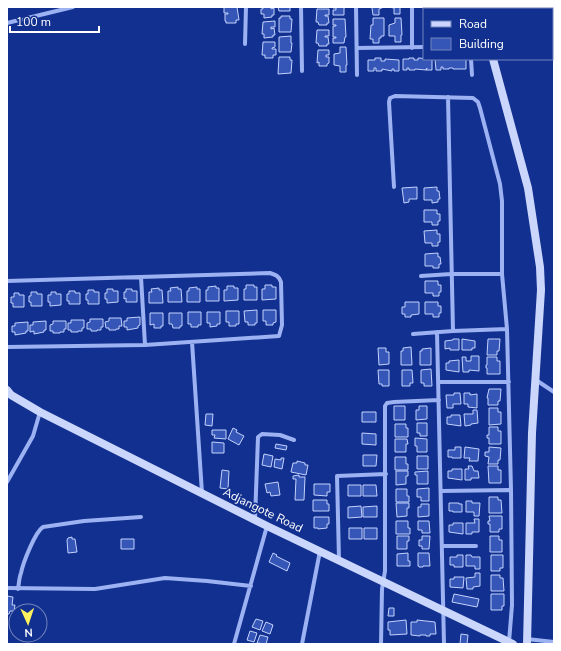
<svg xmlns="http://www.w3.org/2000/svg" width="561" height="651" viewBox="0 0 561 651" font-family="'Nunito Sans',sans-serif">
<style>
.building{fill:#3556b7;stroke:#c3d2fd}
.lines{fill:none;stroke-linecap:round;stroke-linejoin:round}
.street{stroke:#9cb2f2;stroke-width:4}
.secondary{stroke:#cbd6fc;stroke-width:8}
.labels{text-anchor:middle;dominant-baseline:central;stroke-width:3.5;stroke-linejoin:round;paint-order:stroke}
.street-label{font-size:12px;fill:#fff;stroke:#12308f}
</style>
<rect width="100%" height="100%" fill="#12308f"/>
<!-- building -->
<path class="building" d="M224 7H237L239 20H236V23H226V21H225V14H228V13H224Z
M263 7H273H271V9L274 8V15H272V17L264 18V14H261V9H263Z
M278 7H290V11H279Z
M333 7H346L344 8V15H333V10H336V8H333Z
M371 7H384L379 9V15H373L372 8Z
M388 7H401H400V14H394V8Z
M317 9H329V15H325V16H328L329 23H327V25H319L318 22H316Z
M281 16H290V19H292L291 32H279V18H281Z
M373 18H384V36H381V38H379V43H373V39H370L371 25H373Z
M395 18H401L402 35H401V42H395V36H389V25L395 23Z
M333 19H345L346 37H345L344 43H333V38H336V37H333V26H336V25H333Z
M275 21V27H271V29L274 28 275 35H273V37L264 38V34H262L263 22Z
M317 30H329V36H325V37H328L329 44H327V46H319L318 43H316Z
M291 36V43H292L291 52H279V37Z
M263 42H275V47L272 48V49H276V55H273V58H265V55H262Z
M340 47H346L347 65H346V72H340V66L334 65V54L340 53Z
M318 50H329V55H326V57H329V63L327 64V66H319V62L317 63Z
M279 57H290V60H292L291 73 278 74Z
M375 58H381V61H385V59L399 60V71H394V69H392V71L382 69V71H376V68H374V71H368V60H375Z
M409 58H414V60H418V58L432 59V70H426L427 68 426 70 415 69V70H409V68H407V70H403V59H409Z
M435 59H466V69H453V68H449V69H443V67H441V70H436Z
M417 187V199H409V202L404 203 402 188Z
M437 187V191H439L440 199H438V202L432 203V200H424V188Z
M424 210H437V214H440V221H438V225H432V222H424Z
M437 230V234H440V242H438V246H432V243H425L424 231Z
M438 253V257H440L441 264H439V268H433V266H425V254Z
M425 281H438V285H441V292H439V296H433V293H425Z
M246 285H254V287H257V300H244V289H246Z
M265 285H272V287H276V299L262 300V289H265Z
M216 286V288H219V301H206V290H208V287Z
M227 286H234V288H238V300L224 301V290H227Z
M178 287V289H181L182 302H168V291H171L170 288Z
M197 287V289H200V302H187V291H189V288Z
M159 288V290H162L163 303H149V292H152L151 289Z
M107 289H113V291H118V302L107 303V299H105V293H107Z
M126 289H132V291H137V302H126V298L124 299V292H126Z
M88 290H94V292H99V304H88V300H86V294H88Z
M69 291H75V293H80V304H69V301H67V294H69Z
M31 292H37V294H42V306H31V302H29V296H31Z
M51 292H56V294H61V305L50 306V302H48V295H51Z
M14 293H19V295H24V307H13V303H11V297H14Z
M405 302H419V314L411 315V317H405V314H402V307H405Z
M425 302H438V306H441V313H439V317H433V314H425Z
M257 310V323H255V325H248V322H245L244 311Z
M263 310H276V322L273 323V325H266V321H263Z
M226 311H239V324H236V326H229V322H226Z
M188 312H201V325H198V327H191V324H188Z
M207 312H220V324H217V326L210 327V323H207Z
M150 313H163V326H161V328H154V324L150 325Z
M169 313H182V326H180V328H173L172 324H169Z
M140 317V325L138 326V328L127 330V327H124V321H127V318Z
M109 318H121L122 326H119V329H116V330H109V328H106L105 322 109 321Z
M90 319H103V327H101V330H97V331H91V329H87V323L90 322Z
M71 320H84V328H82V331H78V332H71V330H68V323H71Z
M46 321V330H44V332L34 334V331L30 332V325H33V322Z
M53 321H66V329H64V332H60V333H53V331H50V325L53 324Z
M28 322V331H26V333L15 335V332H12V326H15V323Z
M453 339H459V350H450V348L445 349V341L453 340Z
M462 339 475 341V348H472V350H462Z
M488 339H500L499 351H497V355H487Z
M411 347 412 365H401V351H403V348Z
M378 348H386V352H389V364L379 365Z
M431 348V365H420V351H422V349Z
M471 356H479V371L469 370V372H463L462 357H466V361H471Z
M487 357H497V361H500V374H487V368H486V365H487Z
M459 360V372L446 370V363H449V361Z
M431 369 432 386H424V383H421V370Z
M378 370H389V386H382V384H379Z
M402 370H412L413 383H410V386H402Z
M489 389H501L500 401H498V405H488V398H487Z
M454 393H460L461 404H453V408H447L446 395H454Z
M464 393H470V395L477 394V408L468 407V404H464Z
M394 406H405V420H394Z
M419 406H427V419L416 420V410H419Z
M489 408H498V412H501V424L489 425Z
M473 410H477L478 423 471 424V425L465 426 464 414H473Z
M362 412H376V422H362Z
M206 414H213L212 426 205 425Z
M451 415H460L461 426 447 424V417H451Z
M417 423H427V436H420V433H417Z
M395 424H406V428H408V437H395Z
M489 427H498V431H501V444H489V438H487V435H489Z
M233 428 237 430 236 432 244 436 239 445 228 439Z
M212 430H226V439L214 438 215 435H212Z
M362 433 376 434V445L362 444Z
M415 438 427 439V452H417V446H415Z
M395 439H407L408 444H406V452H395Z
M212 442 224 443V453H212Z
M276 444 287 446 286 450 275 448Z
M455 447H461V458H452V457H448V450H455Z
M465 447 479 449 478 461H469L470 458H464Z
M489 447 501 448 500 460H498V464H488L489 457 485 456V452H489Z
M264 454 273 456 271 467 262 465Z
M363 455H377L376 466H363Z
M417 456H428V469H417Z
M395 457H406V464H408V470H395Z
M281 458H284L282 469 274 467 275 459 281 460Z
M297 461 305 463V465H308L306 475 291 472 293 463H297Z
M468 466H472L474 471H478L479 478H471V480H465V469H469Z
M488 466H498V470H501V483H489Z
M452 469H462V480L448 478V471H452Z
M222 470 229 471 228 489 220 488Z
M396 471H408V476H406V484L396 485Z
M428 471V484H417V475H415V472Z
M299 475V477H305L304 500H295L296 479H293V476Z
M278 482 280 495 271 496 270 492 267 493 265 484Z
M314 484H330V492H327V496L314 495Z
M348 485H361V496H348Z
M363 485H376L377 496H363Z
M429 488V501H421V497H417V489Z
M396 489H407V496H409V502H396Z
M489 497H498V500H501L502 513H489Z
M313 500H327V504H329V511H313Z
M466 501H472V503H480L479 516H474V512H466Z
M396 503H409V508H407V516L397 517Z
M449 503H459V504H462V512H453V511H449Z
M421 504H429V516L418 517V507H421Z
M361 506 362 517 348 518V507Z
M377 506V517H363V507Z
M489 516H502V529H499V532H490V524H488V521H490Z
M314 517H329V524H327V528L318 529V528H314Z
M474 519H479V532H472V534H466V523H475Z
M396 521H408V528H410V534H396Z
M418 521H429L430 533H422V530H418Z
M453 523H463V534L449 532V525H453Z
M349 528H362V539H349Z
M364 528H377V539H364Z
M397 536H409V541H407V549H397Z
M422 536H430L429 549H422V546H419V540H422Z
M490 536H499V540H502V552H490Z
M72 537V539H75L77 552 68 553 67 540 68 538Z
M121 539H134V549H121Z
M273 553 277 555 276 556 290 563 287 571 269 562Z
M408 553V561H410V566H397V554Z
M418 553H429L430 566H423V567H419V566H418Z
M457 555H463V567H454V565H450V557H457Z
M466 555H471L472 557H480V569H475V566H466Z
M491 555H503V568H500V571H491Z
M475 573H480V586L473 587V589H467L466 578 475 577Z
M491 575H500V578H503L504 591H491Z
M454 577H464L463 588 450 587V579H454Z
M454 594 479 599 477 607 452 602Z
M491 594H504V606H502V610H491Z
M7 596 13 597 12 605H15L14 611H10L9 614H7Z
M389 608H394V616H388Z
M256 619 263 621 260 630 252 627Z
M406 620 407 634 390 635V630H388V622Z
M417 620 435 622 436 634H430V636H426V635H420V636L411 635V622H417Z
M266 622 273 625 270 634 262 631Z
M250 631 257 633 254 642 247 640Z
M461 634 468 635 467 644H460Z
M260 635 268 637 266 644 257 643Z"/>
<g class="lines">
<!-- street -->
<path class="street" d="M301 7 302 71
M356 7 357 75
M412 7V48
M469 7 470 9
M534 7 535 9
M7 23 73 7
M245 44 246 7
M357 48 424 47
M552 49H554
M471 59 472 75
M448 97 453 331
M394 187 389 102 390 98 395 96 473 98 478 102 480 108 500 184 502 201V274L507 329 511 490 512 605 509 642
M421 276 451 274H502
M141 277 145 345
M7 281 270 273C276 275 279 276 281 282L282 325 279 336 145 345 7 347
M437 332 444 644
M413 334 453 331 507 329
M192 342 202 493
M536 380 554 392
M439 382H509
M7 482 33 436 40 412
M441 491 511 490
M255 519 258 437 262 434 280 435 294 440
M443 546H476
M339 559 337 476 386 474
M7 588 95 589 165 578 207 581 251 586
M18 589C19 584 19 578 21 573 23 563 35 532 43 527L84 521 141 517
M527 639 554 642
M234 644 267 526
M302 644 320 551
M381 644 382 589 385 571V406L387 403 394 402 439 400"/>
<!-- secondary -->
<path class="secondary" d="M485 7V9
M493 59 528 188 540 267 541 290 532 433 527 644
M7 390 11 395 40 412 267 526 513 644"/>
</g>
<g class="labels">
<!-- street labels -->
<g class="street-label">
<text transform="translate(263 510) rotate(26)">Adjangote Road</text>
</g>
</g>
<!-- border -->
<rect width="561" height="651" fill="none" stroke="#ffffff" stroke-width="16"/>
<!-- legend -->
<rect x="423" y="8" width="130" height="52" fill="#12308f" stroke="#7183bc"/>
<rect x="431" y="21" width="20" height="6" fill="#cbd6fc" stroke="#7183bc"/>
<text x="459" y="28" font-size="12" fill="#ffffff">Road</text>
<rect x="431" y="38" width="20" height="12" fill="#3556b7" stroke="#7183bc"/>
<text x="459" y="48" font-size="12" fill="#ffffff">Building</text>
<!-- north arrow -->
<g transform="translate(28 623) rotate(177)"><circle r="19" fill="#12308f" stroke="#7183bc"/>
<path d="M0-3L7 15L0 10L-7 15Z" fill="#fff05d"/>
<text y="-6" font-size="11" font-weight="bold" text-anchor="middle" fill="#ffffff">N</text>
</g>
<!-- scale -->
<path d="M10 26v6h89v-6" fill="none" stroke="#ffffff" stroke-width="2"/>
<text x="16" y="26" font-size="12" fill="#ffffff" stroke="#12308f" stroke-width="3" paint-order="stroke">100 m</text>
</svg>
